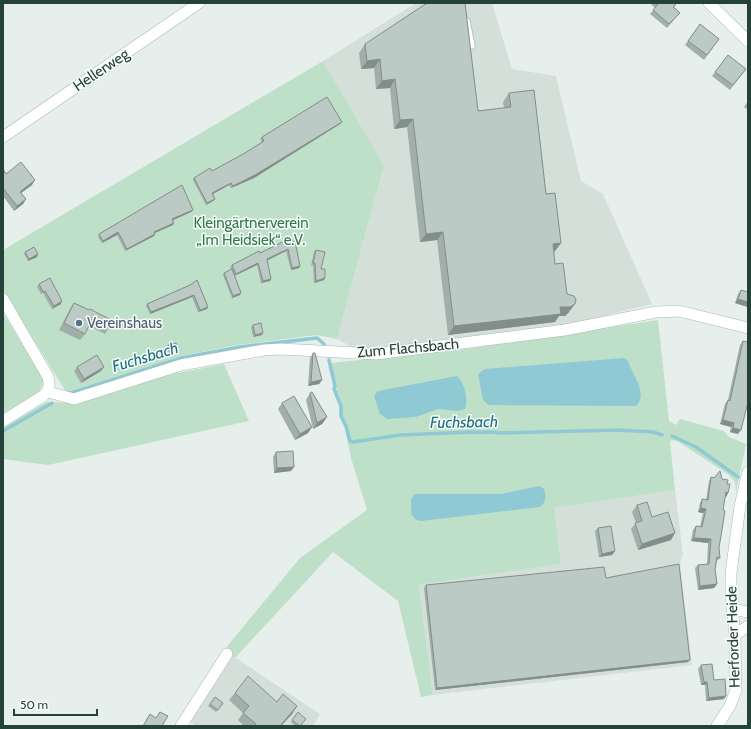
<svg xmlns="http://www.w3.org/2000/svg" width="751" height="729" viewBox="0 0 751 729" font-family="Cabin,sans-serif">
<style>
.built{fill:#d4dfda}
.green{fill:#bfe0c8}
.water{fill:#8ec9d4}
.lines{fill:none;stroke-linecap:round;stroke-linejoin:round}
.stream{stroke:#8ec9d4;stroke-width:3.5}
.service-casing{stroke:#a8b8b2;stroke-width:7}
.minor-casing{stroke:#a8b8b2;stroke-width:12}
.service{stroke:#fff;stroke-width:5.5}
.minor{stroke:#fff;stroke-width:11}
.wall{fill:#a1aea9}
.shaded-wall{fill:#838d89}
.building{fill:#bbcac4;stroke:#838d89}
.service-dot{fill:#5c6f8a;stroke:#f7fbf9;stroke-width:1.5}
.labels{text-anchor:middle;dominant-baseline:central;stroke-width:3;stroke-linejoin:round;paint-order:stroke}
.street-label{font-size:15px;fill:#24423a;stroke:#f7fbf9}
.park-label{font-size:15px;fill:#2d7a4b;stroke:#f7fbf9}
.service-label{font-size:15px;fill:#4e5e75;stroke:#f7fbf9;text-anchor:start}
.water-label{font-size:16px;font-style:italic;fill:#1c6f80;stroke:#f7fbf9}
</style>
<rect width="100%" height="100%" fill="#e6efeb"/>
<!-- built -->
<path class="built" d="M416 3H492L512 69 556 76 581 181 603 194 652 304 566 325 360 351 337 339 384 165 323 61Z
M675 490 683 554 680 563 692 665 433 695 419 585 561 564 554 508Z
M224 650 320 714 313 726H197L190 722 182 714Z"/>
<!-- green -->
<path class="green" d="M323 61 384 165 337 339 317 335 237 345 181 356 66 392 3 290V250Z
M3 313 45 381 34 399 3 417Z
M658 320 669 421 676 425 680 419 724 431 729 437 746 444 736 492 735 482 729 475 679 442 672 440 670 442 675 490 554 508 561 564 419 585 433 695 421 697 398 601 333 552 235 658 224 650 300 558 367 510 351 458 331 363 466 349Z
M224 364 249 421 48 465 3 459V427L46 402 74 403 163 376Z"/>
<!-- water -->
<path class="water" d="M624 358 628 361C632 375 649 393 636 406L489 405 483 400 478 374 485 369Z
M457 376C465 383 468 399 465 409L458 411 438 409 416 417 387 419 380 414 374 396 378 391Z
M539 486 544 489C547 497 546 502 540 507L421 521 416 520 411 514V499L415 494H501Z"/>
<g class="lines">
<!-- stream -->
<path class="stream" d="M329 360 335 386 334 389 341 406V416L346 426 350 441 353 442 400 435 474 432C482 433 491 431 499 433L619 430 653 432 662 435
M67 394 181 358 240 347 317 338 324 344
M3 431 52 403
M672 436 696 447 738 477"/>
<defs>
<path id="service" d="M467 21 472 46"/>
<path id="minor" d="M709 3 748 41
M3 137 199 3
M3 299 48 377C50 385 50 390 43 396L3 421
M48 392 74 399 181 365 264 350 281 349 376 354 565 330 656 312 679 311 748 328
M732 609 748 612
M735 635 748 626
M181 726 227 654
M717 726 730 706 736 690 735 635 731 598V573L740 506 748 472"/>
</defs>
<!-- service casing -->
<use href="#service" class="service-casing"/>
<!-- minor casing -->
<use href="#minor" class="minor-casing"/>
<!-- service -->
<use href="#service" class="service"/>
<!-- minor -->
<use href="#minor" class="minor"/>
</g>
<!-- wall -->
<path class="wall" d="M650 3H677L674 7 680 13 667 28 650 14 655 8Z
M700 24 719 39 704 60 685 45Z
M365 44 478 111 504 108 503 102 509 93 546 194 561 243 555 251 554 252 555 264 569 312 565 316H559L555 322 448 335 437 240 420 242 407 127 394 129 390 88 376 89 374 68 361 69 359 53Z
M728 55 746 69 730 90 712 76Z
M748 101V110L744 107Z
M342 122 340 124 254 178 231 188 229 185 213 194 215 199 213 201 206 205 193 180 194 178 212 171 245 153 262 142 260 139 262 137Z
M3 169 6 174 32 185 21 193 26 199 23 204 14 211 3 196Z
M193 210 191 212 173 220 174 223 173 225 155 233 154 236 125 251 117 235 102 243 98 237 99 234Z
M293 242 300 266 299 268 291 270 286 251 267 261 270 281 261 283 257 265 234 276 240 295 232 298 223 275 224 273 231 270 230 267 232 265 260 253Z
M316 250 324 280 314 283 313 265 311 266 314 252Z
M25 252 38 254 37 257 28 261 24 254Z
M39 284 61 304 52 309 43 293 41 294 37 287Z
M190 285 208 307 207 309 198 312 192 297 150 314 146 306 147 304Z
M741 290 748 292V307L735 303 738 294Z
M74 303 109 327 105 334 89 326 85 334 80 340 59 330 70 309Z
M253 325 263 333 262 335 253 337 251 327Z
M743 341 738 434 730 432 731 427 720 424 725 404 728 400 740 345Z
M168 345 177 353 169 355 167 347Z
M313 353 322 380 319 384 308 386 310 358Z
M77 367 101 371 81 383 74 371Z
M310 393 327 417 322 424 313 429 306 400Z
M282 403 312 427 308 433 295 440 278 409Z
M276 452 294 467 291 471 274 473 273 457Z
M711 477 722 479 727 484 728 493 726 497 725 496 723 510 719 548 720 558 717 561 715 569 717 584 714 588 698 590 695 568 698 565 707 564 708 543 691 541 693 530 696 526 700 527 703 513 698 512 700 503 702 499 706 500 709 481Z
M637 505 652 517 671 540 638 550 631 529 636 523 632 512Z
M598 528 615 551 612 555 599 557 595 531Z
M426 585 688 662 435 690 424 588Z
M701 665 714 680 724 699 706 701 705 685H701L698 669Z
M235 693 277 702 297 706 292 714 281 726H244L238 720 243 713 229 700Z
M215 697 223 703 216 712 208 706Z
M292 720 300 726H295L291 722Z"/>
<!-- shaded-wall -->
<path class="shaded-wall" d="M380 59 374 68 361 69 367 61Z
M395 79 390 88 376 89 382 81Z
M413 119 407 127 394 129 400 120Z
M342 122 340 124 254 178 231 188 233 186Z
M35 180 32 185 17 196 20 192Z
M231 183 229 185 211 195 212 193Z
M26 199 23 204 14 211 17 206Z
M215 199 213 201 206 205 207 203Z
M193 210 191 212 171 221 172 219Z
M174 223 173 225 152 234 154 232Z
M118 232 117 235 102 243 103 241Z
M443 232 437 240 420 242 426 234Z
M155 234 154 236 125 251 127 249Z
M561 243 555 251 547 252 553 244Z
M288 249 286 251 265 261 267 259Z
M38 254 37 257 28 261 29 259Z
M258 263 257 265 234 276 236 274Z
M300 266 299 268 291 270 292 268Z
M325 278 324 280 314 283 316 281Z
M271 279 270 281 261 283 263 281Z
M241 293 240 295 232 298 233 296Z
M194 295 192 297 150 314 151 312Z
M738 299 748 302V307L735 303Z
M62 301 61 304 52 309 54 306Z
M575 304 569 312 565 316H559L555 322 448 335 454 326 560 307Z
M208 307 207 309 198 312 200 310Z
M263 333 262 335 253 337 255 335Z
M178 351 177 353 169 355 170 353Z
M104 367 101 371 81 383 84 379Z
M322 380 319 384 308 386 311 382Z
M327 417 322 424 313 429 317 423Z
M723 420 734 423 731 427 720 424Z
M312 427 308 433 295 440 300 434Z
M733 428 741 430 738 434 730 432Z
M294 467 291 471 274 473 277 468Z
M726 492 728 493 726 497 723 496Z
M701 508 706 509 703 513 698 512Z
M675 533 671 540 638 550 642 544Z
M694 538 711 539 708 543 691 541Z
M615 551 612 555 599 557 602 554Z
M717 584 714 588 698 590 700 586Z
M690 660 688 662 435 690 437 688Z
M704 682H707L705 685H701Z
M726 696 724 699 706 701 709 698Z
M297 706 292 714 281 726H280Z"/>
<!-- building -->
<path class="building" d="M427 3H465L478 111 511 107 509 93 534 90 546 194 555 193 561 243 553 244 555 264 563 263 567 294 574 296 576 300 575 304 570 307H560L561 314 454 326 443 232 426 234 413 119 400 120 395 79 382 81 380 59 367 61 365 44Z
M657 3H677L673 7 680 13 669 24 653 10 658 4Z
M700 24 719 39 707 55 688 41Z
M728 55 746 69 733 85 715 72Z
M327 97 342 122 255 175 233 186 231 183 212 193 215 199 207 203 194 178 210 168 212 171 245 153 264 141 262 137Z
M21 162 35 180 20 192 26 199 17 206 3 188V169L6 174Z
M182 185 193 210 172 219 174 223 154 232 155 234 127 249 118 232 103 241 99 234Z
M291 238 293 242 295 241 300 266 292 268 288 249 267 259 271 279 263 281 258 263 236 274 232 265 259 251 260 253Z
M34 247 38 254 29 259 25 252Z
M316 250 325 252 321 269H325V278L316 281 315 263H313Z
M232 269 241 293 233 296 224 273Z
M50 278 62 301 54 306 45 291 43 292 39 284Z
M197 280 208 307 200 310 194 295 151 312 147 304 190 285Z
M741 290 748 292V302L738 299Z
M74 303 89 310 90 309 113 321 109 327 92 319 85 334 64 323Z
M261 323 263 333 255 335 253 325Z
M743 341 748 342V402L741 430 733 428 734 423 723 420 728 400 730 401Z
M176 343 178 351 170 353 168 345Z
M313 353H315L322 380 311 382Z
M97 355 104 367 84 379 77 367Z
M312 392 327 417 317 423 310 393Z
M294 396 312 427 300 434 282 403Z
M293 451 294 467 277 468 276 452Z
M720 471 722 479 728 480 727 484H730L728 493 726 492 723 510 725 511 719 548 720 558 717 557 715 569 717 584 700 586 698 565 709 564 711 539 694 538 696 526 702 527 706 509 701 508 702 499 708 500 711 477 714 478Z
M647 502 652 517 668 512 675 533 642 544 635 523 642 521 637 505Z
M611 526 615 551 602 554 598 528Z
M679 564 690 660 437 688 426 585 604 567 606 578Z
M712 664 714 680 725 679 726 696 709 698 707 682H704L701 665Z
M248 676 277 702 283 694 297 706 280 726H255L256 724 243 713 249 706 235 693Z
M215 697 223 703 218 710 210 704Z
M160 712 168 716 162 726H143L150 714 156 718Z
M298 712 306 719 300 726 292 720Z"/>
<!-- markers -->
<circle class="service-dot" cx="79" cy="323" r="4"/>
<g class="labels">
<!-- street labels -->
<g class="street-label">
<text transform="translate(101 70) rotate(-34)">Hellerweg</text>
<text transform="translate(408 348) rotate(-5)">Zum Flachsbach</text>
<text transform="translate(733 637) rotate(-92)">Herforder Heide</text>
</g>
<!-- park labels -->
<g class="park-label">
<text x="251" y="223">Kleingärtnerverein<tspan x="251" dy="17">„Im Heidsiek“ e.V.</tspan></text>
</g>
<!-- service labels -->
<g class="service-label">
<text x="87" y="323">Vereinshaus</text>
</g>
<!-- water labels -->
<g class="water-label">
<text transform="translate(145 357) rotate(-17)">Fuchsbach</text>
<text transform="translate(464 422) rotate(-1)">Fuchsbach</text>
</g>
</g>
<!-- border -->
<rect width="751" height="729" fill="none" stroke="#24423a" stroke-width="8"/>
<!-- scale -->
<path d="M14 709v6h83v-6" fill="none" stroke="#24423a" stroke-width="2"/>
<text x="20" y="709" font-size="12" fill="#24423a" stroke="#f7fbf9" stroke-width="3" paint-order="stroke">50 m</text>
</svg>
